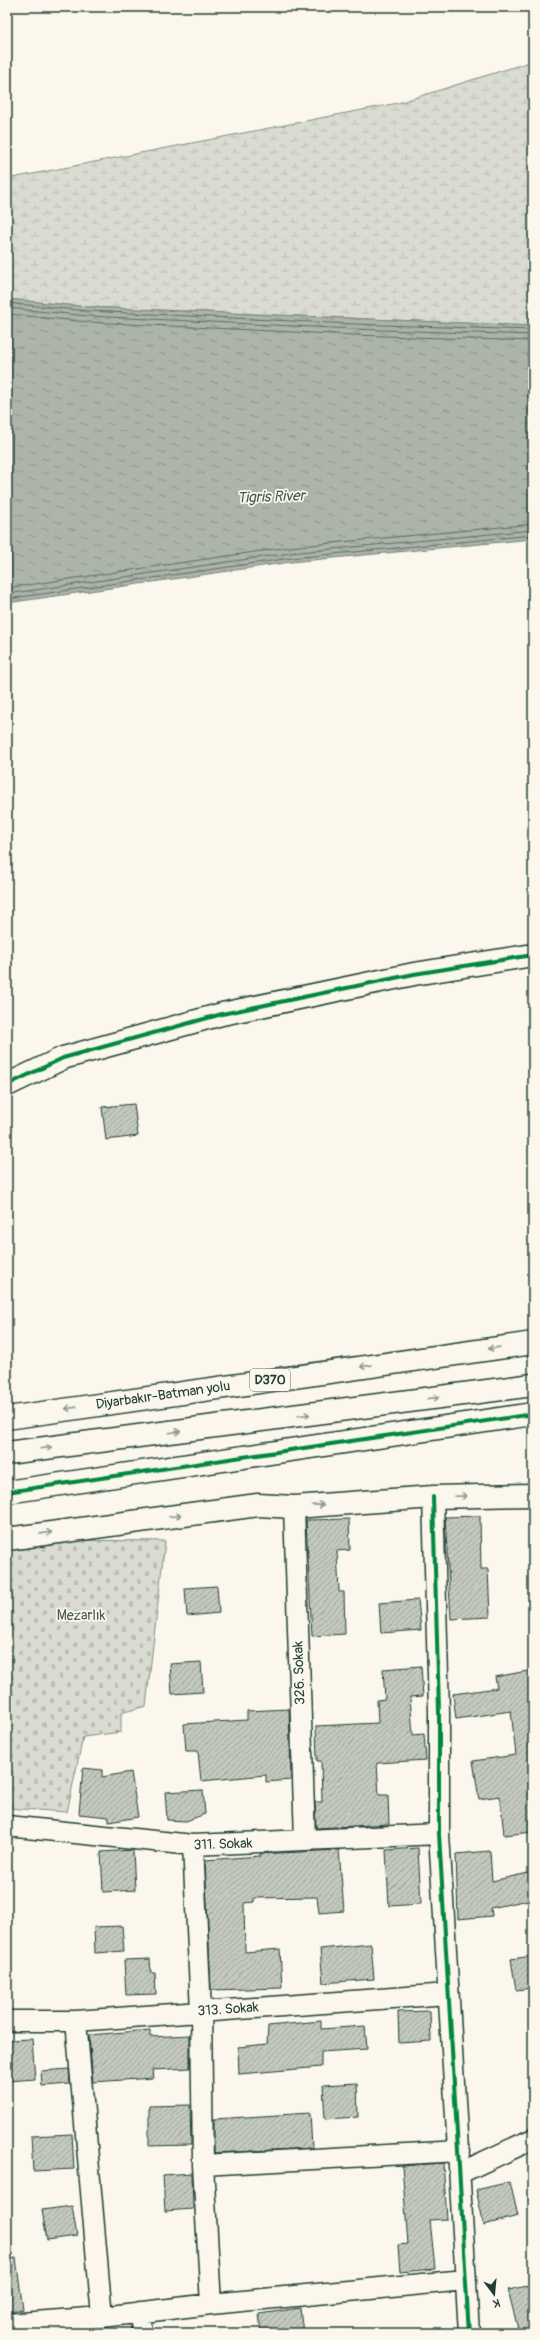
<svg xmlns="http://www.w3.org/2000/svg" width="540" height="2340" viewBox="0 0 540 2340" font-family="Pangolin,sans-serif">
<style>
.wetland{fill:url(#wetland-marsh);stroke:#7d8c82}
.cemetery{fill:url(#cemetery-stones);stroke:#7d8c82}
.water{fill:url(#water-ripples);stroke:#74847b}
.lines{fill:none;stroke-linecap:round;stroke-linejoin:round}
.shore{stroke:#586d63;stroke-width:1}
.building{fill:url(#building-hatch);stroke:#1f3d34}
.minor-casing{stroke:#1f3d34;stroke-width:23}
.tertiary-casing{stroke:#1f3d34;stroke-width:25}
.trunk-casing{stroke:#1f3d34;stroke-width:25}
.minor{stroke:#fbf7ec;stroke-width:20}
.tertiary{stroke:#fbf7ec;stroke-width:22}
.trunk{stroke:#fbf7ec;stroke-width:22}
.cycleway-casing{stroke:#fbf7ec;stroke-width:6}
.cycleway{stroke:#00873e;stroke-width:4}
.oneway{stroke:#8d9a90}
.labels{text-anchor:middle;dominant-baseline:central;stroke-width:3.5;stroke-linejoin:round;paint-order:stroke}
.shield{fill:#fbf7ec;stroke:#61756b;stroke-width:1}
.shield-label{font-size:13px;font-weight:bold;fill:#1f3d34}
.street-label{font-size:14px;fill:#1f3d34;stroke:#fbf7ec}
.park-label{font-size:14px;fill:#455d53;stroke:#fbf7ec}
.water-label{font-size:15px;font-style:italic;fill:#425b52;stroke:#fbf7ec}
</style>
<defs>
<pattern id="wetland-marsh" width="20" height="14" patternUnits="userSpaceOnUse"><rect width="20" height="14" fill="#dbdcd1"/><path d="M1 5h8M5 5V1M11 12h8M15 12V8" fill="none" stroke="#bcbeb4"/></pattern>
<pattern id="cemetery-stones" width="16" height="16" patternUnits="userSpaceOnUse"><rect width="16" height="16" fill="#dbdcd1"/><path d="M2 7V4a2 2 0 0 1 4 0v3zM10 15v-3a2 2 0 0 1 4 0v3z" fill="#bcbeb4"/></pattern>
<pattern id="water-ripples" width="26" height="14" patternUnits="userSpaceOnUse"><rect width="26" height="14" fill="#adb4aa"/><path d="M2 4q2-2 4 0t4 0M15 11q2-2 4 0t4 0" fill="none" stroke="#8c948b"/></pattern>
<pattern id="building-hatch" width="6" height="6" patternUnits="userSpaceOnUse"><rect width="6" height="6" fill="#c4c9be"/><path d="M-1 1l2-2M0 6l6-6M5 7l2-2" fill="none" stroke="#9fa49b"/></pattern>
</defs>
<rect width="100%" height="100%" fill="#fbf7ec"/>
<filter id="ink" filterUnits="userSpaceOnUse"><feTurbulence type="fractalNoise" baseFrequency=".025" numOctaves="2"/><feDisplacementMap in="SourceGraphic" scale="8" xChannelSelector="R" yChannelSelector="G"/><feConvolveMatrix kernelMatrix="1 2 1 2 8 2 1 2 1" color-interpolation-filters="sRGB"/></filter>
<g filter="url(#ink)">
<!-- wetland -->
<path class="wetland" d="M533 61V326L88 307 7 299V179L398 103Z"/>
<!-- cemetery -->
<path class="cemetery" d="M56 1540 165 1541 146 1706 121 1713V1732L83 1737 67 1812 7 1808V1548Z"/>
<!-- water -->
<path class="water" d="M7 299 88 307 533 326V539L291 562 7 603Z"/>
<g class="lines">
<!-- shore -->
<path class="shore" d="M7 303 88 311 353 324 533 330
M7 308 88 316 353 329 533 335
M7 314 88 322 353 335 533 341
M7 588 289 547 533 524
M7 594 290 553 533 530
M7 599 291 558 533 535"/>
</g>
<!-- building -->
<path class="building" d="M134 1104 138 1136 106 1140 102 1107Z
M480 1516 481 1569H488L490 1617 451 1619 445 1517Z
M349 1519 350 1550 337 1551 339 1592H344L345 1634 312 1636 306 1520Z
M217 1586 219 1613 187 1616 185 1588Z
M418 1600 421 1630 381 1633 379 1603Z
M201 1662 203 1692 172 1694 170 1664Z
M421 1666 423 1696 410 1697 413 1735 424 1734 426 1760 377 1763 379 1795H388L389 1824 316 1828 315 1802H322L321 1761H317L316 1726 378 1723 377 1700 385 1699 383 1669Z
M533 1670V1832L504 1835 500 1796 479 1799 473 1761 516 1755 511 1711 456 1719 453 1694 497 1688 495 1677Z
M289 1709 291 1780 266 1782V1775L201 1781 198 1751H186L184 1724 247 1720V1711Z
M83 1768 102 1770V1777L131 1772 138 1817 109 1822V1817L79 1814Z
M203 1790 205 1814 186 1821 167 1820 165 1792Z
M418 1848 421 1904 389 1906 386 1850Z
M133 1850 135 1890 103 1892 101 1852Z
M339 1850 344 1911 319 1913 317 1897 254 1898V1902L244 1903 245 1952 280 1949 282 1988 211 1990 205 1860 260 1856V1854Z
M490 1851 492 1881 533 1872V1899L491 1908 492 1916 458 1919 456 1854Z
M122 1926 124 1951 95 1953 94 1927Z
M371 1944 374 1979 323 1983 320 1949Z
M533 1956V1988L516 1990 511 1959Z
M150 1959 151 1973H155L156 1994 126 1995 124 1960Z
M430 2011 431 2041 399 2043 398 2012Z
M321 2021V2029L365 2026 367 2049 321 2052V2067L239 2074 238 2047 267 2044 268 2026Z
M150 2030V2037L190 2035V2068L152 2070 153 2078 93 2082 89 2035Z
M32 2039 35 2079 8 2081 7 2040Z
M69 2069 70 2084 42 2086 41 2071Z
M357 2083 358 2117 325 2119 323 2085Z
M190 2105 191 2145 149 2146V2106Z
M310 2113 312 2148 214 2153V2119Z
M72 2134 74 2169 33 2171 31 2136Z
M443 2163 447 2219 430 2220 435 2269 400 2272 398 2245 408 2244 402 2166Z
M192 2173 193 2209 165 2211 163 2175Z
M510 2182 518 2216 484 2225 476 2190Z
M72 2206 77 2236 47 2240 42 2210Z
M16 2258 23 2310 7 2312V2259Z
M533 2285V2331L519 2333 508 2290Z
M300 2308 303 2333H261L259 2314Z"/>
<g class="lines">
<defs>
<path id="minor" d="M433 1497 439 1711V1834L469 2333
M294 1507 305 1840
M7 1826 193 1845 439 1834
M193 1845 201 2011 203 2165 211 2304
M7 2021H76L448 1994
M76 2021 102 2317
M203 2165 460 2151
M460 2173 533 2139
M140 2312 142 2333
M7 2324 102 2317 211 2304 465 2280"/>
<path id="tertiary" d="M7 1085 63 1058 222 1014 414 974 533 955
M7 1492 533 1414
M7 1539 258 1505 294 1507 433 1497 533 1495"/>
<path id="trunk" d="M7 1418 533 1343
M7 1453 533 1385"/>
</defs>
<!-- minor casing -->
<use href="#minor" class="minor-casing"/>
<!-- tertiary casing -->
<use href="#tertiary" class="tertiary-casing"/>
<!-- trunk casing -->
<use href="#trunk" class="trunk-casing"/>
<!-- minor -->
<use href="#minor" class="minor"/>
<!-- tertiary -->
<use href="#tertiary" class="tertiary"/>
<!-- trunk -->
<use href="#trunk" class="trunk"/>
<defs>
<path id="cycleway" d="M7 1085 63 1058 222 1014 414 974 533 955
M7 1492 533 1414
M433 1497 439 1711V1834L469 2333"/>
</defs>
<!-- cycleway casing -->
<use href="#cycleway" class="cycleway-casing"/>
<!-- cycleway -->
<use href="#cycleway" class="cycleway"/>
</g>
<!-- one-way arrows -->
<defs><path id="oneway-shaft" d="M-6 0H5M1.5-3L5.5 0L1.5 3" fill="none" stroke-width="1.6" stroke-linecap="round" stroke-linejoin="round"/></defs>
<g class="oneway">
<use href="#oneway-shaft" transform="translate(494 1348) rotate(172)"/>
<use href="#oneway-shaft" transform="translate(366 1366) rotate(172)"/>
<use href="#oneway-shaft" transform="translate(433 1398) rotate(-7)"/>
<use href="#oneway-shaft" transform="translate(71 1408) rotate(172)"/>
<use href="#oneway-shaft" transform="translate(304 1415) rotate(-7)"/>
<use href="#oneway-shaft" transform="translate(175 1432) rotate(-7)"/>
<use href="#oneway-shaft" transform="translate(46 1448) rotate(-7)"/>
<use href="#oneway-shaft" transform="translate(461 1496) rotate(-2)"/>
<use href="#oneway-shaft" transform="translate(318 1505) rotate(-4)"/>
<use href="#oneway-shaft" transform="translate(175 1516) rotate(-8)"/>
<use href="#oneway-shaft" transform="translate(46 1533) rotate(-8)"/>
</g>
</g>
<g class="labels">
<!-- shield labels -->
<rect class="shield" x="250" y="1369" width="40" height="22" rx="3"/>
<g class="shield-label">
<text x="270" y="1380">D370</text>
</g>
<!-- street labels -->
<g class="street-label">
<text transform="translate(163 1395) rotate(-8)">Diyarbakır-Batman yolu</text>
<text transform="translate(299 1673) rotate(-92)">326. Sokak</text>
<text transform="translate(223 1844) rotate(-2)">311. Sokak</text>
<text transform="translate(228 2009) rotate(-4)">313. Sokak</text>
</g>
<!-- park labels -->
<g class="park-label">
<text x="81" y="1615">Mezarlık</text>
</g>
<!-- water labels -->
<g class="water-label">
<text transform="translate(271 497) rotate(-2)">Tigris River</text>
</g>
</g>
<!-- margin -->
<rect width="540" height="2340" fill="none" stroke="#fbf7ec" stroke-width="24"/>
<rect x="12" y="12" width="516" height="2316" fill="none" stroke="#1f3d34" stroke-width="1.5" filter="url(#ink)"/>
<!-- north arrow -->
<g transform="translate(494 2294) rotate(164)" stroke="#fbf7ec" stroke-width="3" paint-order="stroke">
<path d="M0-3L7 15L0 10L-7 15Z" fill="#1f3d34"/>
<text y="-6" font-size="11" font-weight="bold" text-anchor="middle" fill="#1f3d34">K</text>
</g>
</svg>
